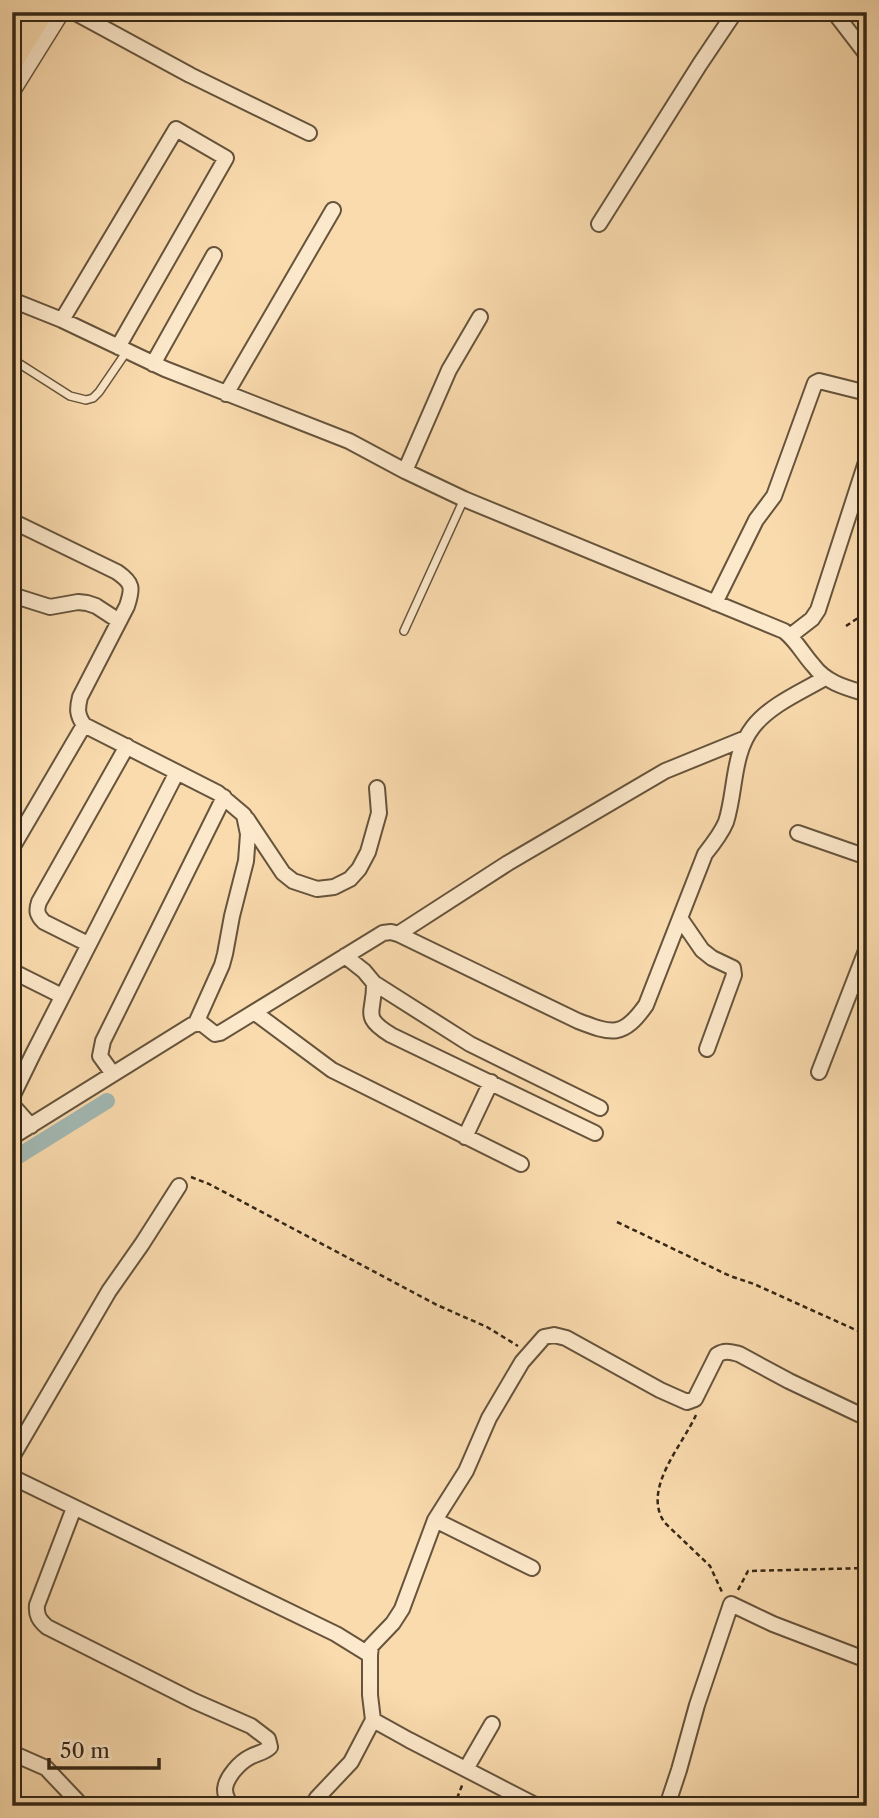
<svg xmlns="http://www.w3.org/2000/svg" width="879" height="1818" viewBox="0 0 879 1818" font-family="'Libre Caslon Text',serif">
<style>
.lines{fill:none;stroke-linecap:round;stroke-linejoin:round}
.canal{stroke:#a2b9b4;stroke-width:16}
.service-casing{stroke:#66543c;stroke-width:10}
.minor-casing{stroke:#66543c;stroke-width:18}
.tertiary-casing{stroke:#66543c;stroke-width:21}
.trunk-casing{stroke:#352716;stroke-width:28}
.path{stroke:#352716;stroke-width:2.5;stroke-dasharray:5 3.5;stroke-linecap:butt}
.service{stroke:#fce8ca;stroke-width:7}
.minor{stroke:#fce8ca;stroke-width:14}
.tertiary{stroke:#fce8ca;stroke-width:18}
.trunk{stroke:#fadbae;stroke-width:24}
</style>
<rect width="100%" height="100%" fill="#fadbae"/>
<filter id="stains"><feTurbulence type="fractalNoise" baseFrequency=".00286" numOctaves="4"/><feColorMatrix values="0 0 0 0 .2 0 0 0 0 .09 0 0 0 0 .02 0 0 0 .5 -.17"/></filter>
<radialGradient id="worn" r=".72"><stop offset=".6" stop-color="#630" stop-opacity="0"/><stop offset="1" stop-color="#630" stop-opacity=".3"/></radialGradient>
<g class="lines">
<!-- canal -->
<path class="canal" d="M12 1160 107 1101"/>
<defs>
<path id="service" d="M12 359 70 396 86 400 93 398 99 392 127 351
M404 631 464 499"/>
<path id="minor" d="M74 12 190 75 309 133
M834 12 867 55
M599 224 700 64 735 12
M12 300 62 320 165 369 349 441 405 471 464 499 784 631C796 640 803 654 813 665 826 683 847 688 867 694
M62 320 176 129 226 158 118 347
M153 364 214 255
M226 394 333 210
M405 471 449 370 480 317
M12 521 117 572C133 583 133 588 127 606L80 697C77 709 77 715 84 725L218 793 244 815 248 834 246 861 232 916 225 954 222 965 196 1023
M12 595 50 607 78 602 87 603 96 606 119 621
M715 603 756 520 774 496 815 383 819 381 867 393
M790 636 812 619 818 610 867 459
M247 819 283 873 293 881 317 889 334 887 350 879 359 869 368 852 379 813 377 788
M798 833 867 857
M12 848 84 725
M680 918 702 950 712 958 733 968 734 975 707 1049
M398 934 508 863 665 771 746 738
M88 944 44 922C37 915 36 911 39 902L127 746
M345 956 364 971 374 983C375 1013 360 1016 391 1035L595 1133
M12 971 62 996
M374 983 470 1044 600 1108
M254 1012 332 1070 521 1164
M819 1072 867 948
M113 1074 100 1056 103 1041 224 797
M12 1097 33 1054 177 772
M12 1102 14 1107 31 1126
M12 1137 192 1025 201 1023 215 1034 220 1033 383 933 391 932 398 934 578 1021C612 1034 623 1038 646 1005L705 854C713 844 721 834 726 822 736 791 732 754 753 727 770 705 801 692 825 678
M465 1137 491 1082
M12 1457 109 1291 142 1244 179 1186
M12 1477 336 1634 370 1655V1695L373 1720 409 1740 537 1806
M74 1508 37 1605C36 1615 39 1620 47 1627L194 1701 251 1726 268 1739 270 1747C264 1753 257 1753 250 1757 240 1762 226 1777 225 1789 225 1792 226 1797 228 1800
M435 1520 532 1568
M370 1655 371 1646 393 1623 402 1609 435 1520 466 1471 489 1418 522 1362 544 1337 554 1335 566 1338 660 1390 687 1402 695 1399 717 1355C725 1350 730 1352 739 1354L789 1381 867 1418
M12 1753 46 1768 82 1806
M466 1769 492 1724
M312 1806 317 1798 351 1762 373 1720
M667 1806 679 1770 697 1705 731 1604 773 1624 867 1660"/>
<path id="tertiary" d="M12 89 60 12"/>
<path id="trunk" d="M12 20 17 12
M12 59 41 12"/>
</defs>
<!-- service casing -->
<use href="#service" class="service-casing"/>
<!-- minor casing -->
<use href="#minor" class="minor-casing"/>
<!-- tertiary casing -->
<use href="#tertiary" class="tertiary-casing"/>
<!-- trunk casing -->
<use href="#trunk" class="trunk-casing"/>
<!-- path -->
<path class="path" d="M846 626 867 612
M191 1177 209 1184 437 1305 487 1327 518 1346
M617 1222 730 1276 754 1284 867 1335
M696 1415C682 1446 641 1490 665 1523L710 1566 722 1592
M738 1590 748 1571 867 1568
M454 1806 463 1783"/>
<!-- service -->
<use href="#service" class="service"/>
<!-- minor -->
<use href="#minor" class="minor"/>
<!-- tertiary -->
<use href="#tertiary" class="tertiary"/>
<!-- trunk -->
<use href="#trunk" class="trunk"/>
</g>
<!-- margin -->
<rect width="879" height="1818" fill="none" stroke="#fadbae" stroke-width="42"/>
<rect x="14" y="14" width="851" height="1790" fill="none" stroke="#352716" stroke-width="3.5"/>
<rect x="21" y="21" width="837" height="1776" fill="none" stroke="#352716" stroke-width="2"/>
<!-- scale -->
<path d="M49 1758v10h110v-10" fill="none" stroke="#352716" stroke-width="3.5"/>
<text x="60" y="1758" font-size="21" fill="#352716" stroke="#fce8ca" stroke-width="5" paint-order="stroke">50 m</text>
<rect width="100%" height="100%" filter="url(#stains)"/>
<rect width="100%" height="100%" fill="url(#worn)"/>
</svg>
